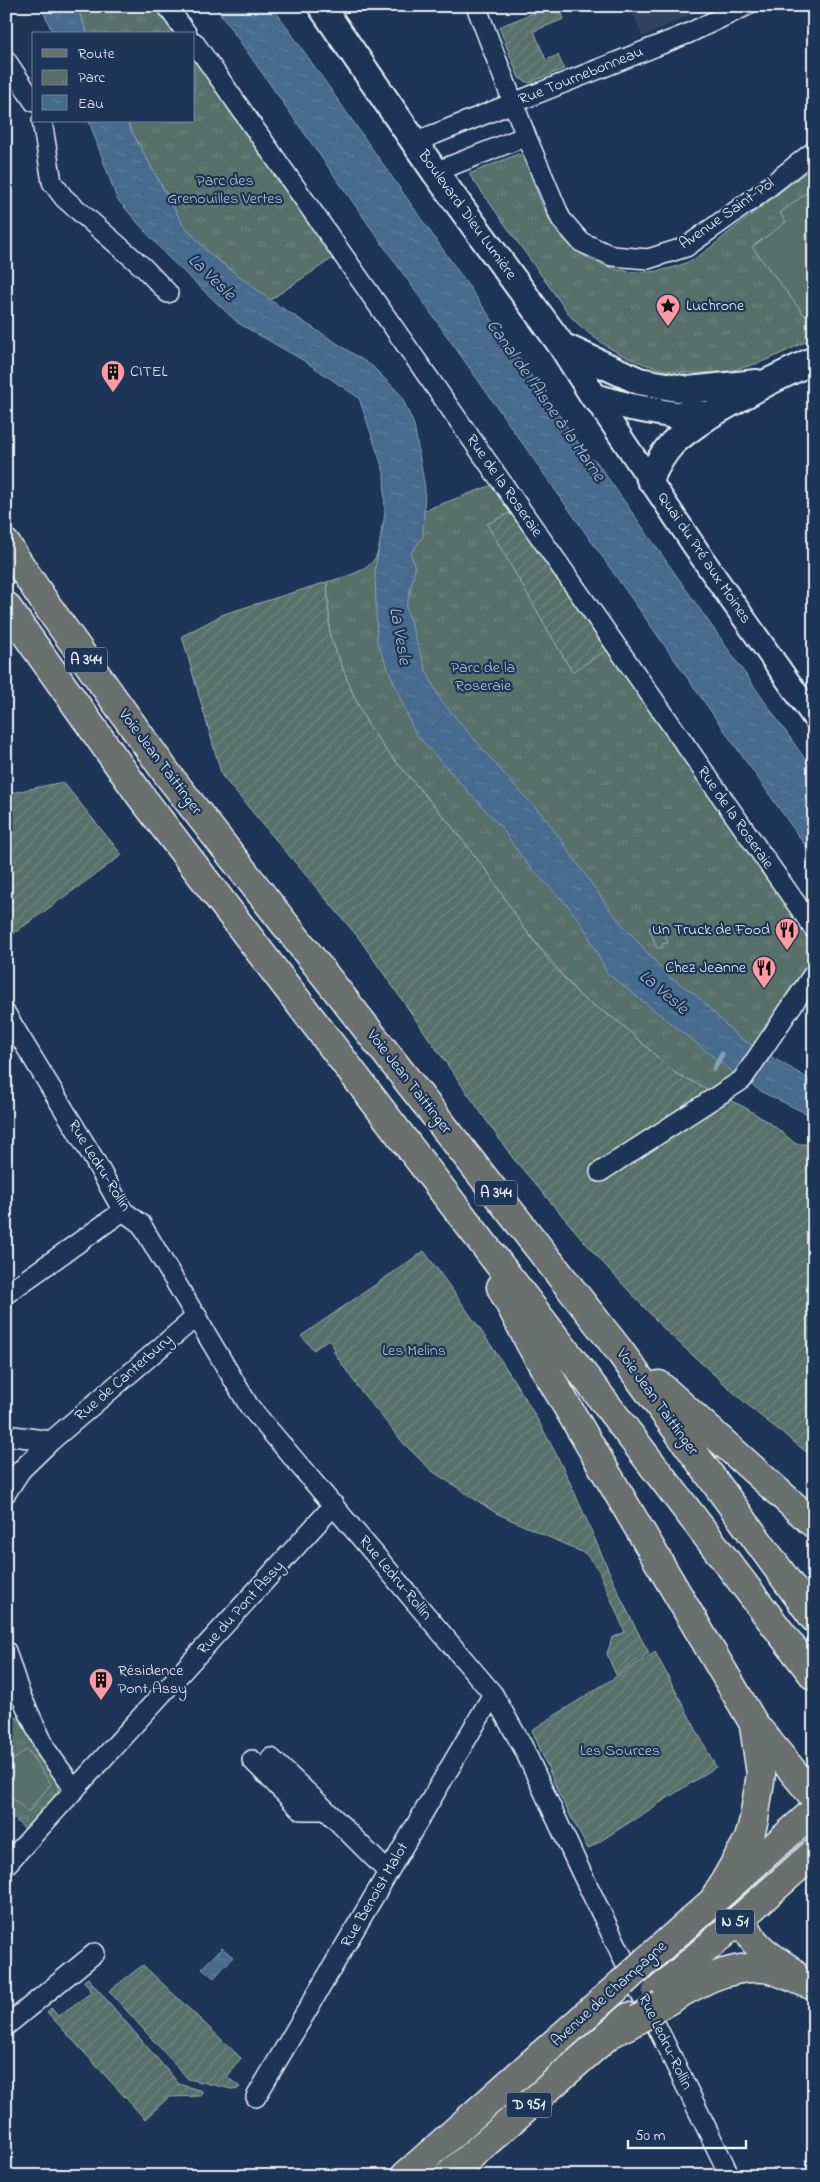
<svg xmlns="http://www.w3.org/2000/svg" width="820" height="2182" viewBox="0 0 820 2182" font-family="'Indie Flower',sans-serif">
<style>
.built{fill:#33425e}
.park{fill:url(#park-tufts);stroke:#a0b0b1}
.garden{fill:url(#garden-furrows);stroke:#a0b0b1}
.pitch{fill:#596f6a;stroke:#a0b0b1}
.water{fill:url(#water-ripples);stroke:#87a0b8}
.lines{fill:none;stroke-linecap:round;stroke-linejoin:round}
.stream{stroke:#87a0b8;stroke-width:5}
.minor-casing{stroke:#e8f1f8;stroke-width:22}
.tertiary-casing{stroke:#e8f1f8;stroke-width:26}
.secondary-casing{stroke:#e8f1f8;stroke-width:30}
.primary-casing{stroke:#e8f1f8;stroke-width:31}
.motorway-casing{stroke:#e8f1f8;stroke-width:31}
.minor{stroke:#1d3557;stroke-width:19}
.tertiary{stroke:#1d3557;stroke-width:22}
.secondary{stroke:#1d3557;stroke-width:26}
.primary{stroke:#6a706d;stroke-width:28}
.motorway{stroke:#6a706d;stroke-width:28}
.primary-bridge-casing{stroke:#e8f1f8;stroke-width:31;stroke-linecap:butt}
.motorway-bridge-casing{stroke:#e8f1f8;stroke-width:31;stroke-linecap:butt}
.primary-bridge{stroke:#6a706d;stroke-width:28}
.motorway-bridge{stroke:#6a706d;stroke-width:28}
.labels{text-anchor:middle;dominant-baseline:central;stroke-width:4.5;stroke-linejoin:round;paint-order:stroke}
.shield{fill:#1d3557;stroke:#abb9c8;stroke-width:1}
.shield-label{font-size:15px;font-weight:bold;fill:#e8f1f8}
.street-label{font-size:16px;fill:#e8f1f8;stroke:#1d3557}
.park-label{font-size:16px;fill:#b6c4c6;stroke:#1d3557}
.poi-label{font-size:16px;fill:#e8f1f8;stroke:#1d3557;text-anchor:start}
.water-label{font-size:18px;font-style:italic;fill:#b0c2d3;stroke:#1d3557}
</style>
<defs>
<pattern id="park-tufts" width="24" height="20" patternUnits="userSpaceOnUse" patternTransform="scale(1.25)"><rect width="24" height="20" fill="#596f6a"/><path d="M3 7l-1-3M5 7V3M7 7l1-3M15 17l-1-3M17 17v-4M19 17l1-3" fill="none" stroke="#718480"/></pattern>
<pattern id="garden-furrows" width="10" height="10" patternUnits="userSpaceOnUse" patternTransform="scale(1.25)"><rect width="10" height="10" fill="#596f6a"/><path d="M-1 1l2-2M0 10L10 0M9 11l2-2" fill="none" stroke="#718480"/></pattern>
<pattern id="water-ripples" width="26" height="14" patternUnits="userSpaceOnUse" patternTransform="scale(1.25)"><rect width="26" height="14" fill="#476a8e"/><path d="M2 4q2-2 4 0t4 0M15 11q2-2 4 0t4 0" fill="none" stroke="#62809f"/></pattern>
</defs>
<rect width="100%" height="100%" fill="#1d3557"/>
<filter id="ink" filterUnits="userSpaceOnUse"><feTurbulence type="fractalNoise" baseFrequency=".02" numOctaves="2"/><feDisplacementMap in="SourceGraphic" scale="10" xChannelSelector="R" yChannelSelector="G"/><feConvolveMatrix kernelMatrix="1 2 1 2 8 2 1 2 1" color-interpolation-filters="sRGB"/></filter>
<g filter="url(#ink)">
<!-- built -->
<path class="built" d="M630 6H711L642 37Z"/>
<!-- park -->
<path class="park" d="M82 6H159L178 34H88L78 9Z
M194 56 336 256 270 300 210 254 182 223 126 121H194Z
M518 154 524 157C533 181 541 209 556 230 588 272 644 283 690 261 706 253 719 240 733 229 760 208 787 187 814 166V338C795 346 777 357 758 363 690 387 619 367 571 317L469 174Z
M498 483 814 946V957L787 993 735 1076 712 1093 675 1073 619 1022 581 997 523 927 489 874 449 823 385 749 367 723 353 694 330 636 327 582C343 577 371 572 377 554 380 546 381 535 382 526Z
M11 1714 20 1719 36 1751 59 1786 57 1796 25 1829 6 1812V1716Z"/>
<!-- garden -->
<path class="garden" d="M550 6H559L564 19 534 31 546 60 558 55 564 69 529 83 519 78 499 27Z
M516 510 610 648 572 672 487 524Z
M327 582 330 636 353 694 367 723 385 749 449 823 489 874 523 927 551 963 581 997 619 1022 675 1073 746 1108 774 1126 796 1144H806L814 1153V1458L752 1409 666 1331 595 1254 512 1157 358 937 222 776 182 636 224 614Z
M63 782 122 855 6 939V794Z
M424 1251C472 1317 519 1381 556 1454 589 1519 613 1589 649 1653L616 1675 607 1654 612 1638 625 1632 599 1571 586 1554 496 1513 432 1471 405 1445 360 1390 333 1351 335 1349 328 1339 314 1350 301 1336Z
M655 1652 716 1767 588 1849 559 1794 532 1730Z
M143 1965 241 2058 227 2077 240 2087 236 2090 188 2079 109 1991Z
M88 1978 179 2084 202 2091 201 2096 169 2097 145 2119 47 2012 51 2008 58 2016 92 1992 84 1981Z"/>
<!-- pitch -->
<path class="pitch" d="M813 188 814 309 805 316 752 247 786 222 780 213Z
M661 921 668 943 662 944 663 948H657L649 928 655 927 654 924Z
M27 1749 51 1784 28 1812 6 1792V1766Z"/>
<!-- water -->
<path class="water" d="M41 6H76L88 34H53Z
M215 6H272L589 458 596 461 814 772V858Z
M89 121H126L182 223 210 254 270 300 372 366 401 395 414 425 425 488 423 537 411 553 415 569 406 608 426 670 440 699 503 773 547 820 613 914 672 980 673 979 695 994 738 1037 814 1082V1117L764 1093 743 1080 607 973 585 929 569 907 527 864 500 826 415 733 377 642 375 570 385 513 384 472 359 398 306 362 238 323 167 256 117 199Z
M222 1948 233 1957 214 1978 202 1968Z"/>
<g class="lines">
<!-- stream -->
<path class="stream" d="M714 1069 722 1054"/>
<defs>
<path id="minor" d="M167 6 187 34
M476 6 526 136 561 219 581 242 612 256 648 259 686 247 757 196 814 151
M194 42 814 929
M6 60 34 102
M42 121 52 182 64 198 144 268 168 293
M415 142 687 34 746 6
M435 172 526 136
M6 1014 91 1154 123 1211 141 1224 249 1406 493 1694 524 1749 581 1872 730 2176
M600 1172 742 1080 814 973
M6 1294 123 1211
M6 1435 51 1441
M6 1493 21 1470 51 1441 197 1316
M6 1651 20 1694 47 1751 75 1790
M271 1758 326 1810
M252 1760 301 1810H326L388 1872
M6 1865 334 1505
M6 2026 95 1953
M256 2097 493 1694"/>
<path id="tertiary" d="M594 397 713 574 814 718"/>
<path id="secondary" d="M321 6 435 172 562 346 594 397 631 407 675 415H710L768 382 814 360
M562 346 639 381 688 390 757 383
M650 479C667 442 678 437 710 415"/>
<path id="primary" d="M646 1961 814 1811
M657 1992 814 1853
M405 2176 622 1983
M448 2176 629 2017"/>
<path id="motorway" d="M6 544 48 607 168 775 618 1349 814 1618
M6 606 140 795 814 1676
M501 1287 531 1345 754 1724 814 1797
M659 1385 814 1524
M714 1900 749 1839 754 1819 761 1774 754 1726
M742 1917C753 1948 766 1953 792 1971
M662 2004C693 1986 725 1965 763 1968 777 1969 799 1981 814 1986
M610 2034 639 2019"/>
</defs>
<!-- minor casing -->
<use href="#minor" class="minor-casing"/>
<!-- tertiary casing -->
<use href="#tertiary" class="tertiary-casing"/>
<!-- secondary casing -->
<use href="#secondary" class="secondary-casing"/>
<!-- primary casing -->
<use href="#primary" class="primary-casing"/>
<!-- motorway casing -->
<use href="#motorway" class="motorway-casing"/>
<!-- minor -->
<use href="#minor" class="minor"/>
<!-- tertiary -->
<use href="#tertiary" class="tertiary"/>
<!-- secondary -->
<use href="#secondary" class="secondary"/>
<!-- primary -->
<use href="#primary" class="primary"/>
<!-- motorway -->
<use href="#motorway" class="motorway"/>
<defs>
<path id="primary-bridge" d="M622 1983 646 1961"/>
<path id="motorway-bridge" d="M639 2019 662 2004"/>
</defs>
<!-- primary-bridge casing -->
<use href="#primary-bridge" class="primary-bridge-casing"/>
<!-- motorway-bridge casing -->
<use href="#motorway-bridge" class="motorway-bridge-casing"/>
<!-- primary-bridge -->
<use href="#primary-bridge" class="primary-bridge"/>
<!-- motorway-bridge -->
<use href="#motorway-bridge" class="motorway-bridge"/>
</g>
</g>
<!-- icons -->
<defs>
<symbol id="sight-pin" viewBox="-11 -11 22 30"><path d="M0 17L-7.5 6A9.5 9.5 0 1 1 7.5 6Z" fill="#ff9aa2" stroke="#1d3557"/><path d="M0-6L1.8-2.2L6-1.7L2.9 1.2L3.7 5.4L0 3.3L-3.7 5.4L-2.9 1.2L-6-1.7L-1.8-2.2Z" fill="#111"/></symbol>
<symbol id="building-pin" viewBox="-11 -11 22 30"><path d="M0 17L-7.5 6A9.5 9.5 0 1 1 7.5 6Z" fill="#ff9aa2" stroke="#1d3557"/><path d="M-4-6H4V6H1V3H-1V6H-4ZM-2.5-4.3h1.7v1.8h-1.7ZM.8-4.3h1.7v1.8H.8ZM-2.5-1h1.7V.8h-1.7ZM.8-1h1.7V.8H.8Z" fill="#111"/></symbol>
<symbol id="restaurant-pin" viewBox="-11 -11 22 30"><path d="M0 17L-7.5 6A9.5 9.5 0 1 1 7.5 6Z" fill="#ff9aa2" stroke="#1d3557"/><path d="M-5-6h1v4h1v-4h1v4h1v-4h1v5L-1.5 .5V6h-2V.5L-5-1ZM5-6V6H3V1.5H1.5Q1.5-4 5-6Z" fill="#111"/></symbol>
</defs>
<g fill-rule="evenodd">
<use href="#sight-pin" x="654" y="292" width="28" height="38"/>
<use href="#building-pin" x="99" y="358" width="28" height="38"/>
<use href="#restaurant-pin" x="773" y="916" width="28" height="38"/>
<use href="#restaurant-pin" x="750" y="954" width="28" height="38"/>
<use href="#building-pin" x="87" y="1666" width="28" height="38"/>
</g>
<g class="labels">
<!-- shield labels -->
<g class="shield">
<rect x="65" y="647.5" width="42" height="25" rx="4"/>
<rect x="475" y="1180.5" width="42" height="25" rx="4"/>
<rect x="716" y="1909.5" width="38" height="25" rx="4"/>
<rect x="506.5" y="2092.5" width="45" height="25" rx="4"/>
</g>
<g class="shield-label">
<text x="86" y="660">A 344</text>
<text x="496" y="1193">A 344</text>
<text x="735" y="1922">N 51</text>
<text x="529" y="2105">D 951</text>
</g>
<!-- street labels -->
<g class="street-label">
<text transform="translate(581 76) rotate(-22)">Rue Tournebonneau</text>
<text transform="translate(727 214) rotate(-35)">Avenue Saint-Pol</text>
<text transform="translate(467 215) rotate(54)">Boulevard Dieu Lumière</text>
<text transform="translate(504 486) rotate(55)">Rue de la Roseraie</text>
<text transform="translate(704 558) rotate(56)">Quai du Pré aux Moines</text>
<text transform="translate(160 762) rotate(53)">Voie Jean Taittinger</text>
<text transform="translate(735 818) rotate(55)">Rue de la Roseraie</text>
<text transform="translate(409 1082) rotate(52)">Voie Jean Taittinger</text>
<text transform="translate(99 1166) rotate(58)">Rue Ledru-Rollin</text>
<text transform="translate(124 1378) rotate(-41)">Rue de Canterbury</text>
<text transform="translate(657 1402) rotate(54)">Voie Jean Taittinger</text>
<text transform="translate(395 1578) rotate(50)">Rue Ledru-Rollin</text>
<text transform="translate(241 1608) rotate(-48)">Rue du Pont Assy</text>
<text transform="translate(375 1895) rotate(-60)">Rue Benoist Malot</text>
<text transform="translate(609 1994) rotate(-42)">Avenue de Champagne</text>
<text transform="translate(665 2042) rotate(64)">Rue Ledru-Rollin</text>
</g>
<!-- park labels -->
<g class="park-label">
<text x="225" y="181">Parc des<tspan x="225" dy="18">Grenouilles Vertes</tspan></text>
<text x="483" y="668">Parc de la<tspan x="483" dy="18">Roseraie</tspan></text>
<text x="414" y="1351">Les Melins</text>
<text x="620" y="1751">Les Sources</text>
</g>
<!-- poi labels -->
<g class="poi-label">
<text x="686" y="306">Luchrone</text>
<text x="130" y="372">CITEL</text>
<text x="770" y="930" text-anchor="end">Un Truck de Food</text>
<text x="746" y="968" text-anchor="end">Chez Jeanne</text>
<text x="118" y="1671">Résidence<tspan x="118" dy="18">Pont Assy</tspan></text>
</g>
<!-- water labels -->
<g class="water-label">
<text transform="translate(211 278) rotate(44)">La Vesle</text>
<text transform="translate(545 401) rotate(55)">Canal de l'Aisne à la Marne</text>
<text transform="translate(399 636) rotate(80)">La Vesle</text>
<text transform="translate(663 993) rotate(40)">La Vesle</text>
</g>
</g>
<!-- margin -->
<rect width="820" height="2182" fill="none" stroke="#1d3557" stroke-width="25"/>
<rect x="12" y="12" width="795" height="2157" fill="none" stroke="#e8f1f8" stroke-width="2" filter="url(#ink)"/>
<!-- legend -->
<rect x="32" y="32" width="162" height="90" fill="#1d3557" stroke="#6e8097"/>
<rect x="42" y="49" width="25" height="8" fill="#6a706d" stroke="#6e8097"/>
<text x="78" y="58" font-size="15" fill="#e8f1f8">Route</text>
<rect x="42" y="70" width="25" height="15" fill="url(#park-tufts)" stroke="#6e8097"/>
<text x="78" y="82" font-size="15" fill="#e8f1f8">Parc</text>
<rect x="42" y="95" width="25" height="15" fill="url(#water-ripples)" stroke="#6e8097"/>
<text x="78" y="108" font-size="15" fill="#e8f1f8">Eau</text>
<!-- scale -->
<path d="M628 2140v8h118v-8" fill="none" stroke="#e8f1f8" stroke-width="2.5"/>
<text x="635" y="2140" font-size="15" fill="#e8f1f8" stroke="#1d3557" stroke-width="4" paint-order="stroke">50 m</text>
</svg>
